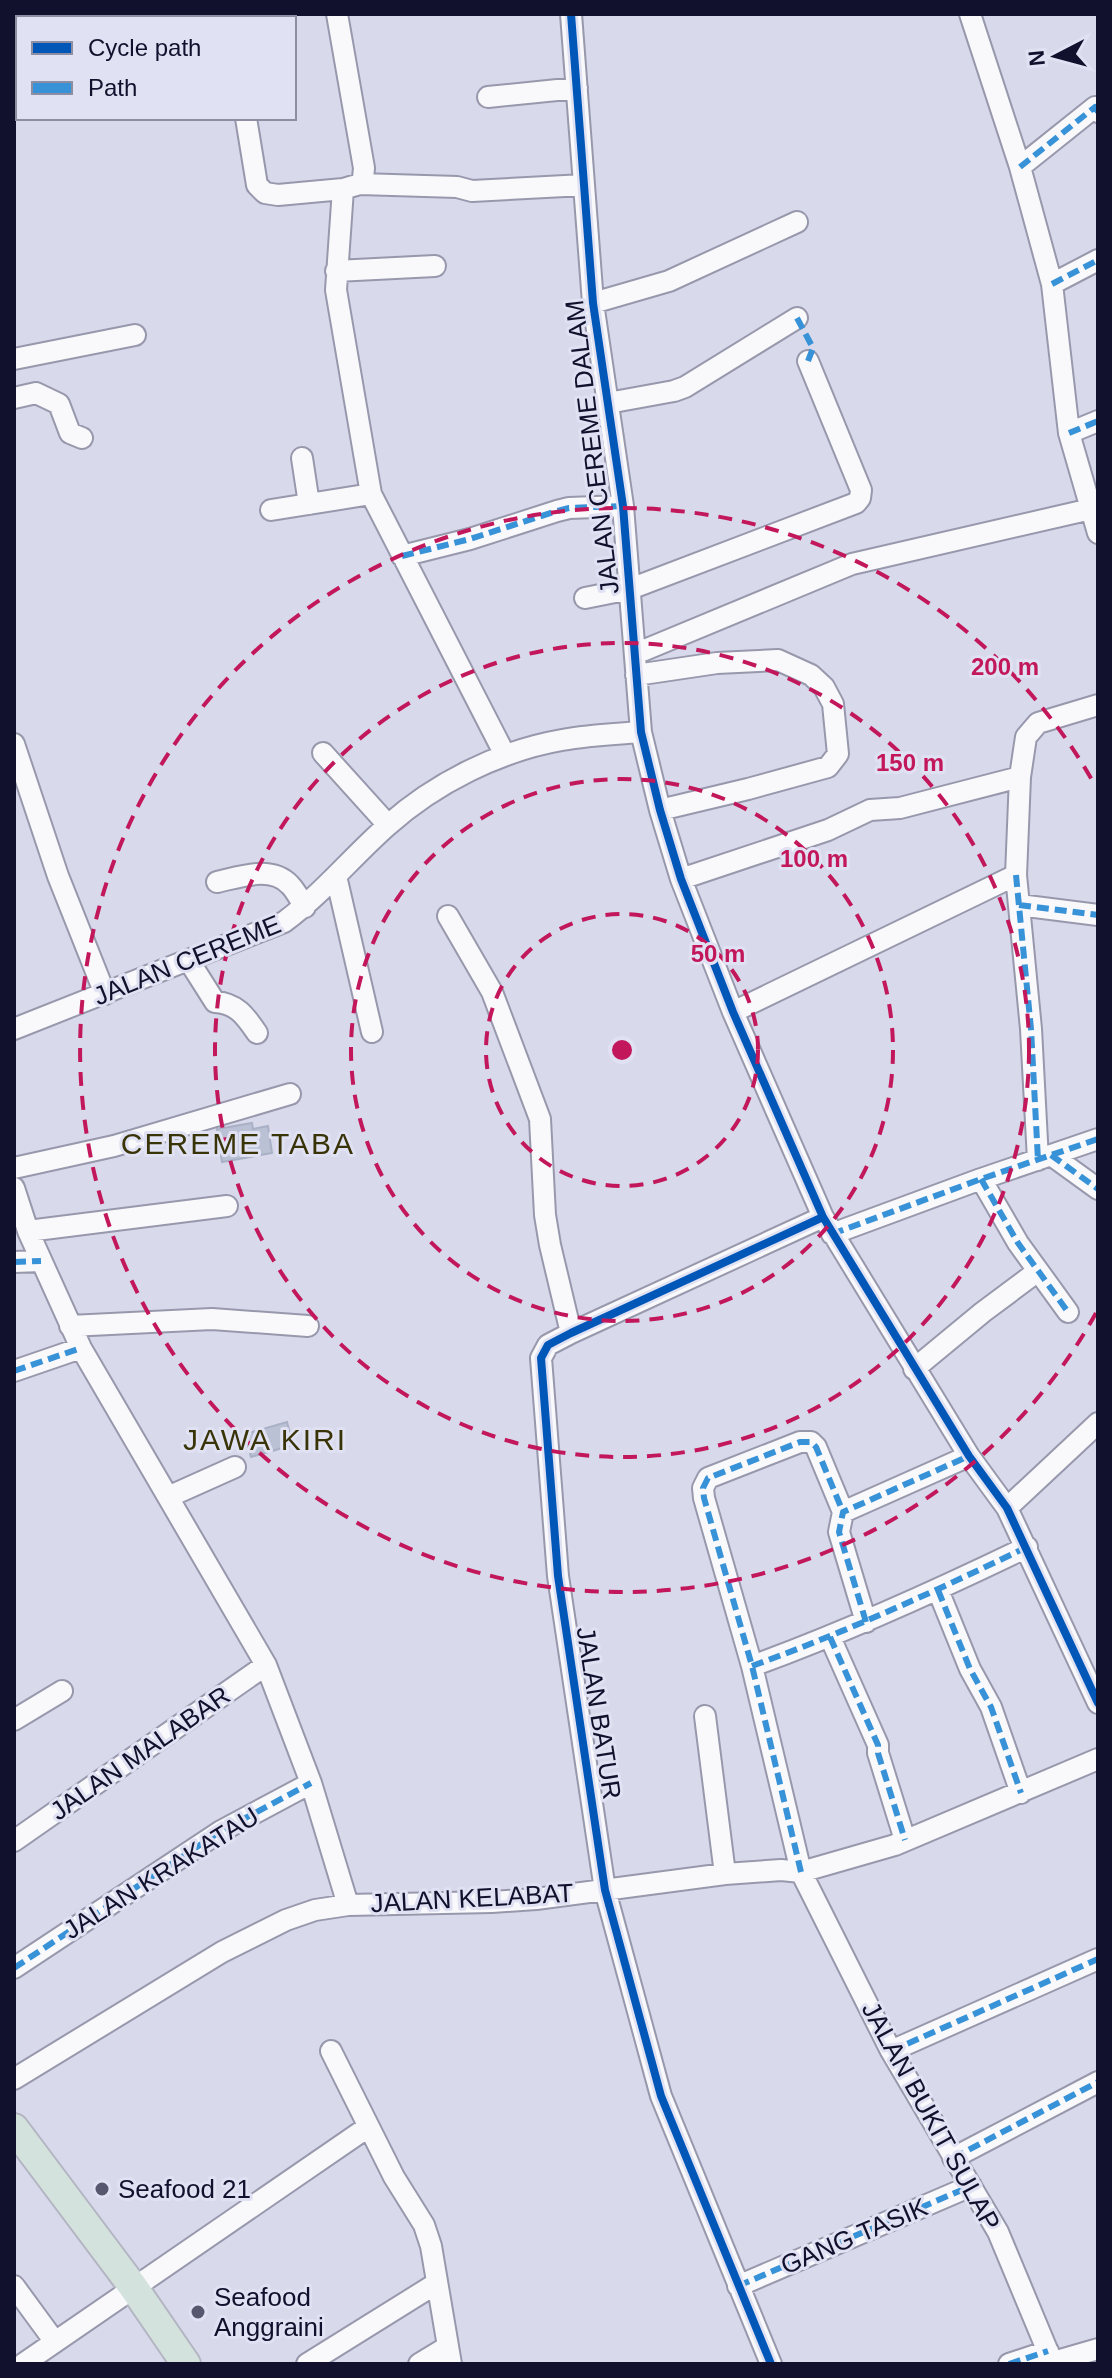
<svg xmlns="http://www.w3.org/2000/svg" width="1112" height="2378" viewBox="0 0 1112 2378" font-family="Arial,sans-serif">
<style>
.building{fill:#bac1d5;stroke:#aab1c6;stroke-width:2}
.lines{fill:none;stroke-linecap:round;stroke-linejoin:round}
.minor-casing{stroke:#9898ad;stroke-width:24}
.highway-casing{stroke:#b4b5c2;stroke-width:32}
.minor{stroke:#f9f9fc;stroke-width:20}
.highway{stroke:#d3e2dd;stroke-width:28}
.quiet{stroke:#3892d7;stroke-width:6;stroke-dasharray:12 6;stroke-linecap:butt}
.cycleway-casing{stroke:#e0e1f2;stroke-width:13}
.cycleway{stroke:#0057b8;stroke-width:8}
.ring{fill:none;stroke:#c2185b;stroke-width:4;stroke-dasharray:14 10}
.poi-dot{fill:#575770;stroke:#e0e1f2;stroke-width:3}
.labels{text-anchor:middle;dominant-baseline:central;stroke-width:6;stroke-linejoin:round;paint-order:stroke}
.street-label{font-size:26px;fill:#11112d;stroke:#e0e1f2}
.poi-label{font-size:26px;fill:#11112d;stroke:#e0e1f2;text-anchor:start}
.quarter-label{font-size:30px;letter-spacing:2px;fill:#393308;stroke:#e0e1f2}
.centre{fill:#c2185b;stroke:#e0e1f2;stroke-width:4}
.ring-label{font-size:24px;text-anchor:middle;font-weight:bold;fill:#c2185b;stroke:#e0e1f2;stroke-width:6;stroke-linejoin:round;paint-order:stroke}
</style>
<rect width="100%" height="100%" fill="#d8d9eb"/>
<!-- building -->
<path class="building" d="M252 1123 253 1129 268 1126 272 1153 222 1162 217 1129Z
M287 1422 293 1445 251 1457 245 1434Z"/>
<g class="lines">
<defs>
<path id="minor" d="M229 14 230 18
M571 14 593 303 623 506 641 732 660 810 681 879 733 1012 823 1217 969 1456 1007 1508 1098 1703
M970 14 1020 167 1052 284 1069 433 1098 533
M488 97 577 88
M246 118 257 185 265 193 278 195 343 189 360 184 363 178 364 168 337 14
M1020 167 1095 107 1098 112
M360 184 457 187 472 191 584 185
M343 189 336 290 371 494 505 755
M336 271 435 266
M1052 284 1098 260
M593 303 669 281 797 222
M14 359 135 335
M14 398 36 393 59 404 70 433 82 438
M608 403 674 391 685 387 797 318
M1069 433 1098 421
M302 458 309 504
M271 510 371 494
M402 556 470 539 557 511 569 508 623 506
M585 598 630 589 856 503 860 498 861 490 808 361
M635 654 852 564 1091 509
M636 675 717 663 778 660 811 675 824 687 833 704 838 754 828 767 748 789 660 810
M14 744 58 876 105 994
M323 753 388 825
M1016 875 1031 1029 1038 1160
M336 876 372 1032
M681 879 828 830 870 810 900 808 1020 777
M217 882C240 877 271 865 290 885 296 891 300 900 305 907
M1019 905 1098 915
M448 916 492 992 540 1119 545 1215 550 1245 571 1333
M189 961 215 1002C237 1003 246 1017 257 1033
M733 1012 1016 875 1020 777 1026 737 1038 723 1098 705
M14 1029 284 922C322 894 352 857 387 826 435 783 499 751 562 740 588 735 615 734 641 732
M1051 1155 1098 1189
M14 1168 114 1146 290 1094
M981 1179 1018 1243 1068 1312
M14 1188 28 1231 81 1348 266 1665 311 1783 348 1905
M28 1231 227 1206
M832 1234 981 1179 1098 1139
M14 1262 41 1261
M70 1326 212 1319 308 1326
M914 1369 983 1312 1038 1271
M14 1371 81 1348
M168 1497 235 1467
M1007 1508 1098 1423
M843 1512 816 1447 811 1442H800L708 1478 703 1488 704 1498 752 1666 801 1872 891 2051 998 2232 1053 2364
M938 1590 970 1669 991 1707 1021 1793
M866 1622 839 1532 843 1512 969 1456
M830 1637 878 1745V1753L905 1840
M752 1666C846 1632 936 1591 1027 1547
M705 1716 725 1874
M14 1720 62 1691
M14 1841 266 1665
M14 1968 221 1831 311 1783
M331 2051 394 2177 424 2225 431 2246 451 2364
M891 2051 1098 1959
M14 2079 222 1952 286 1920 315 1910 348 1905 492 1902 536 1899 725 1874 781 1870 801 1872 895 1845 1098 1759
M953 2158 1098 2082
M14 2286 55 2342
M738 2286 971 2186
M1053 2362 1098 2349
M23 2364 368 2127
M307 2364 437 2283
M419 2364 447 2347
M771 2364 661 2096 605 1890 558 1576 541 1358 548 1345 571 1333 823 1217
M1009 2364 1048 2351"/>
<path id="highway" d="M14 2128 134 2288 186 2364"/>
</defs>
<!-- minor casing -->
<use href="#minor" class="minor-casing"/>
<!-- highway casing -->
<use href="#highway" class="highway-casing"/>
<!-- minor -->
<use href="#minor" class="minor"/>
<!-- highway -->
<use href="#highway" class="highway"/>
<!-- quiet -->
<path class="quiet" d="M1020 167 1095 107 1098 112
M1052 284 1098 260
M797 318 813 348 808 361
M1069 433 1098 421
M402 556 470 539 557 511 569 508 623 506
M1016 875 1031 1029 1038 1160
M1019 905 1098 915
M1051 1155 1098 1189
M981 1179 1018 1243 1068 1312
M832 1234 981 1179 1098 1139
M14 1262 41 1261
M14 1371 81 1348
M938 1590 970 1669 991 1707 1021 1793
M866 1622 839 1532 843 1512 969 1456
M830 1637 878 1745V1753L905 1840
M752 1666C846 1632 936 1591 1027 1547
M801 1872 752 1666 704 1498 703 1488 708 1478 800 1442H811L816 1447 843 1512
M14 1968 221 1831 311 1783
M891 2051 1098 1959
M953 2158 1098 2082
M738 2286 971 2186
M1009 2364 1048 2351"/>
<defs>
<path id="cycleway" d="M571 14 593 303 623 506 641 732 660 810 681 879 733 1012 823 1217 969 1456 1007 1508 1098 1703
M771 2364 661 2096 605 1890 558 1576 541 1358 548 1345 571 1333 823 1217"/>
</defs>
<!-- cycleway casing -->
<use href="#cycleway" class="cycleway-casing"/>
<!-- cycleway -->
<use href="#cycleway" class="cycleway"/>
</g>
<!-- distance rings -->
<g class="ring">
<circle cx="622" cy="1050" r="136"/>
<circle cx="622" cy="1050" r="271"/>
<circle cx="622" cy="1050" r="407"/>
<path d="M1096 1313A542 542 0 1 1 1096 787"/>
</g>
<!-- markers -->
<g class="poi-dot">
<circle cx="102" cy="2189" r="8"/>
<circle cx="198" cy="2312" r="8"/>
</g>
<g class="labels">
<!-- street labels -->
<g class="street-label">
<text transform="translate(592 447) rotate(-97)">JALAN CEREME DALAM</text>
<text transform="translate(187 960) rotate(-22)">JALAN CEREME</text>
<text transform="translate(599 1713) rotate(81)">JALAN BATUR</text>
<text transform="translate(140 1753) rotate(-35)">JALAN MALABAR</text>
<text transform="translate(161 1873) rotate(-32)">JALAN KRAKATAU</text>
<text transform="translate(472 1898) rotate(-3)">JALAN KELABAT</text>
<text transform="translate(931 2116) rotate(61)">JALAN BUKIT SULAP</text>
<text transform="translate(854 2236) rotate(-23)">GANG TASIK</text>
</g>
<!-- poi labels -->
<g class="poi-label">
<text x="118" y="2189">Seafood 21</text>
<text x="214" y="2297">Seafood<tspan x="214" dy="30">Anggraini</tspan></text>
</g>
<!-- quarter labels -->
<g class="quarter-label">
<text x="238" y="1143">CEREME TABA</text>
<text x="265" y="1439">JAWA KIRI</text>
</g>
</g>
<circle cx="622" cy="1050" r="12" class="centre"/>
<g class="ring-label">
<text x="1005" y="675">200 m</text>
<text x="910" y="771">150 m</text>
<text x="814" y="867">100 m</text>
<text x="718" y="962">50 m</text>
</g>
<!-- border -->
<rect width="1112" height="2378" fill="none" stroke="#11112d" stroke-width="32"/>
<!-- legend -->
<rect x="16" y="16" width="280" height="104" fill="#e0e1f2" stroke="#8d8ea3" stroke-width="2"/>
<rect x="32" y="42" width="40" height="12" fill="#0057b8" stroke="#8d8ea3" stroke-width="2"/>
<text x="88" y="56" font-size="24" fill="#11112d">Cycle path</text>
<rect x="32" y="82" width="40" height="12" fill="#3892d7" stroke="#8d8ea3" stroke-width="2"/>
<text x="88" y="96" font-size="24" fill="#11112d">Path</text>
<!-- north arrow -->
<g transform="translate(1056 56) rotate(264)" stroke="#e0e1f2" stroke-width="6" paint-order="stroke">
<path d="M0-6L14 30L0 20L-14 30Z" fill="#11112d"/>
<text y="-12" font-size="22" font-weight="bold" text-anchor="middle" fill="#11112d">N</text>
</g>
</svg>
